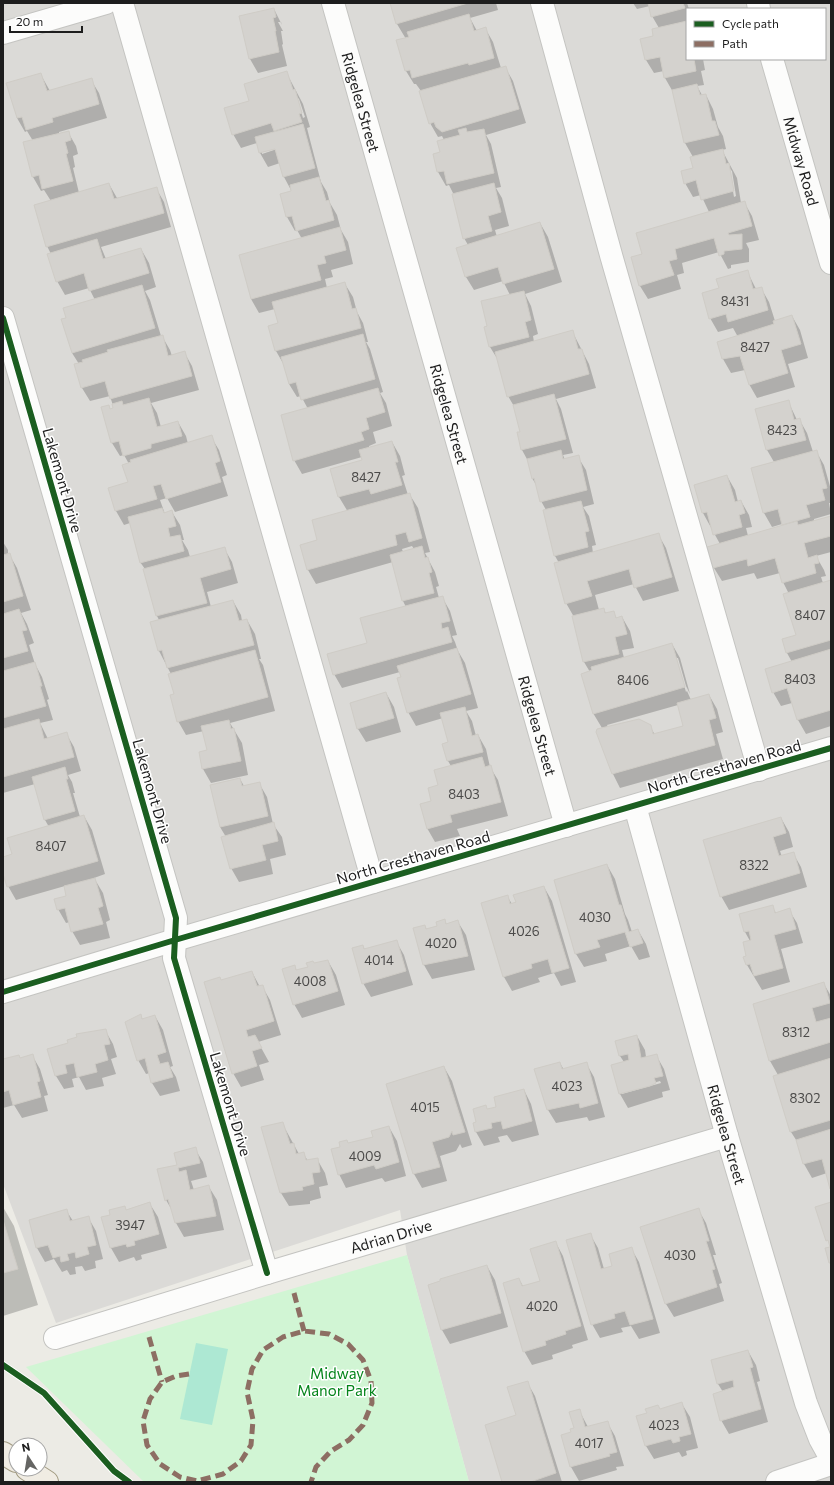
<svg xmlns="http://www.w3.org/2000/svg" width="834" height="1485" viewBox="0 0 834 1485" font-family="Commissioner,sans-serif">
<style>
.residential{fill:#dbdad7;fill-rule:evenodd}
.park{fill:#d1f5d4}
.pitch{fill:#ade8d3}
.shadow{fill:#0003;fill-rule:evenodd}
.building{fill:#d4d2ce;stroke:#cfccc6}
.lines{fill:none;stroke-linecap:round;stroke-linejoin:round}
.minor-casing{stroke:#c4c4c1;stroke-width:24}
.major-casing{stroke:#a29b82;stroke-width:24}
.minor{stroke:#fcfcfb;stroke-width:22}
.major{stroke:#f0ece3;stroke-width:22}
.quiet{stroke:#8d6e63;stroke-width:5;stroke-dasharray:10 5;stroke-linecap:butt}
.cycleway-casing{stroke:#fff;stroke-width:8}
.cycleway{stroke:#1b5e20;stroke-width:6}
.labels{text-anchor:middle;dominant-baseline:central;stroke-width:3;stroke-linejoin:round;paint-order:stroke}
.number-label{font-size:13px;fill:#4b4a49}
.street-label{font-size:15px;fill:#1d1d1d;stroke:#fff}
.park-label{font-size:15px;fill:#038419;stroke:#fff}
</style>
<rect width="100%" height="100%" fill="#ecebe5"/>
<!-- residential -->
<path class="residential" d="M3 3H831V1482H469L407 1255 400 1210 56 1323 3 1184ZM687 9H825V59H687Z"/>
<!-- park -->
<path class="park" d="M407 1255 469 1482H144L26 1367Z"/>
<!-- pitch -->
<path class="pitch" d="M196 1343 228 1349 212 1425 180 1419Z"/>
<!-- shadow -->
<path class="shadow" d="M391 3H496L498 10 470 18 477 31 485 28 493 42 501 68 505 67 513 81 526 123 486 135 491 144 501 187 496 188 502 198 509 226 495 230 497 237 540 223 548 237 562 282 525 294 531 306 538 334 533 336 534 342 572 331 589 364 596 388 556 399 561 409 573 453 563 455 565 460 578 457 586 470 594 504 583 507 589 516 596 545 592 546 593 553 658 534 666 548 679 591 643 601 634 584 595 595 599 610 604 609 606 614 613 612 617 619 622 617 630 631 634 648 622 650 624 658 672 644 680 658 690 694 686 686 678 658H676L686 692 687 691 691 700 709 695 717 709 723 732 716 734 723 759 620 788 613 774 602 728 593 713 590 672 584 662 574 617 566 603 559 563 555 556 546 510 541 501 538 488 532 478 528 461 522 450 518 433 521 432 515 408 508 396 498 360 490 347 485 327 488 326 510 295 503 281 474 290 466 277 468 245 464 238 454 195 449 185 446 186 438 172 434 154 441 153 444 140 442 136 438 137 430 123 421 91 416 84H414L406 71V39L397 24ZM678 705 684 727 655 735 650 726 608 727 607 725Z
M633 3H687L689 9H687V59H703L705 70 701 71 704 85 697 86 702 95H706L713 109 718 127 723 136 726 149 722 150 737 178 741 203 744 202 752 216 759 240 746 243 749 249V262L731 265V268L728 269 719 252 682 263 684 273 677 275 681 289 648 299 640 286 632 258 643 254 709 212 701 195 693 197 685 183 694 168 693 157 685 143 673 92 665 78 664 71 654 73 646 60 654 37 659 28 652 16 650 6 637 9ZM729 168 732 171 736 196 734 197Z
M274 9 282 25 281 22H278L283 31H281L283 44 282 45 287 66 258 73 250 59 240 17Z
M286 72 303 104 310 127 307 128 309 136 321 182 327 192 330 203 337 215 341 230 348 242 353 264 331 270 333 277 325 279 327 288 345 284 353 297 357 312 363 323 368 342H366L370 349 383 392 380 393 386 403 392 426 373 432 376 443 369 446V448L392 442 400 456 405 475 402 476 408 495H410L418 508 430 552 425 553 435 572 439 586 436 587 439 598 442 597 450 611 457 635 452 636 455 642 458 651 465 663 478 708 466 711 472 721 476 736 478 735 486 749 490 767 498 780 508 816 457 829 460 836 435 842 427 828 433 802 439 786 451 766 448 761 443 744 449 743 443 718 416 726 408 712 400 672 342 688 334 674 368 644 406 607 403 601 393 562 316 584 308 570 319 541 348 512 339 497 332 469 363 461 362 457 302 474 294 460 308 409 301 396 297 397 289 384 284 365 276 351 269 327 279 324 275 309 259 313 251 299 302 239 297 230 295 231 287 217 281 195 292 192 284 177 280 163 268 167 260 153 257 143 241 148 233 134 250 101ZM296 96 299 99 305 117 303 118ZM280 147V148L262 154V152ZM412 546 414 549 403 552 402 549Z
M41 75 50 91 91 80 99 93 107 118 59 132V134L68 132 76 146 78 154 73 156 75 167 73 168 79 193 109 184 117 198 156 188 164 202 171 227 101 247 106 259 141 249 149 263 156 287 145 291 150 300 161 336H162L170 350 172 356 184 352 192 366 199 390 151 403 157 413 161 427 178 422 186 436 188 444 211 437 219 450 227 475 222 477 228 496 175 512 167 498 160 500 165 514 172 512 180 525 184 540H182L188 550 190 557 224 548 232 562 238 583 207 592 211 607 233 601 241 615 242 621 247 620 255 634 261 659H259L263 665 275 711 230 723 242 743 248 775 211 783 203 769 200 753 208 751 204 731 186 735 178 721 171 674 159 651 152 622 159 620 157 616 145 569 140 562 130 523 124 525 116 511 109 489 129 483V464L124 455 120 456 112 443 110 410 114 409 110 396 90 401 82 388 79 364 72 353 67 319 95 300 89 288 65 295 57 281 51 254 47 246 51 201 44 190 41 191 33 177 25 143 33 141 27 131 25 132 17 118 8 84Z
M747 271 756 289 761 288 769 302 775 321 792 316 800 330 808 358 788 364 795 387 757 398 749 384 745 370 731 373 723 359 738 337 733 328 718 332 710 318 720 289Z
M788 401 797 420 799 419 807 433 813 452 816 451 824 465 831 490V503H829L831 514 814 519V521L831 517V552L816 556 824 570 826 576 821 577 823 583 831 581V726L806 734 798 720 792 703 781 706 773 692 792 662 787 653 783 640 797 636 789 594 783 582 780 573 757 579 754 573 722 581 714 568 720 544 703 513 727 476 735 490 738 502 741 501 749 515 752 527 746 528 748 536 784 526 782 524 772 527 764 513 752 468 774 462 767 450 756 410Z
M3 542 8 550V555L9 554 17 568 31 610 21 613 27 624 34 643 29 645 35 664 42 677 49 699 47 700 53 720 40 723 48 739 66 733 74 747 81 771 68 775 72 782 75 793H73L80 817 84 816 92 830 105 874 94 878 103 893 110 920 106 922 110 938 80 945 72 931 70 922 66 923 58 909 67 897 65 886 16 900 8 886 3 870V858L13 855 49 827 45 820 35 784 3 793Z
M386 693 394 707 401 732 366 742 358 729Z
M240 779 244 786 259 783 267 797 273 824 282 837 286 855 270 859 273 874 239 882 231 868 226 837 220 827Z
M781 818 789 832 793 847 780 851 782 857 793 853 801 867 807 887 729 910 721 896Z
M607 865 615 879 625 914 628 920 632 932 638 930 646 944 650 957 639 960 631 946 605 954 607 961 584 967 576 954Z
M544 887 552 901 576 982 561 986 554 973 538 978 540 982 512 991 504 977 483 904 507 896 512 904Z
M772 906 776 913 789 910 797 923 803 943 781 949 790 982 762 990 747 965 750 941 745 932 740 915Z
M444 920 447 925 458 922 466 935 475 970 432 979 424 965 425 926 427 930 438 926Z
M396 941 404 955 413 985 371 997 363 983V946L365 950Z
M328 961 336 975 345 1005 302 1018 294 1004V966L297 971 309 967 314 964Z
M252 972 260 987 262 986 270 1000 281 1035 258 1042 269 1062 259 1065 264 1080 241 1087 233 1073 221 981Z
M824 984 831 996V1187L827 1173 812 1178 804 1164 798 1143 791 1132 774 1077 778 1075 770 1061 755 1005Z
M140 1015 143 1020 155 1016 163 1030 173 1066 170 1067 176 1077 180 1091 160 1096 152 1083 150 1073 146 1074 138 1060Z
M105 1030 113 1044 117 1057 111 1059 116 1074 102 1078 104 1086 86 1090 79 1077 72 1079 74 1087 64 1089 56 1076 69 1044Z
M637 1036 645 1050 646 1057 656 1055 664 1069 670 1090 662 1092 663 1097 628 1108 620 1094 612 1065 624 1062 620 1056 616 1042ZM660 1081 661 1083 622 1094V1092Z
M32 1055 40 1069 48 1095 44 1096 48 1111 22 1118 14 1105 3 1108V1064Z
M560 1063 564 1070 586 1063 594 1077 605 1117 589 1121 587 1117 556 1123 548 1110Z
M444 1067 452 1081 472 1145 462 1148 460 1144 456 1151 440 1156 447 1181 422 1188 414 1174 387 1085Z
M524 1090 531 1104 539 1135 512 1142 507 1135 498 1137 500 1142 484 1146 476 1132 474 1124 478 1122 488 1110 497 1108Z
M282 1123 299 1154 303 1153 308 1161 317 1159 325 1173 328 1185 319 1187 321 1198 310 1201V1204L289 1206 281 1193Z
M389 1127 397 1141 406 1176 385 1182 382 1178 346 1188 339 1174 348 1144 374 1138Z
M195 1149 203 1162 207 1177 191 1181 194 1190 209 1187 217 1200 224 1230 184 1237 176 1223 173 1212 166 1200 178 1166Z
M150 1204 158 1217 167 1248 141 1255 142 1259 136 1261 134 1257 119 1262 111 1248 103 1218Z
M3 1207 14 1226 38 1305 3 1316Z
M698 1209 706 1223 716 1255H713L722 1283 719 1284 724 1301 674 1317 666 1304Z
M66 1210 73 1221 88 1217 96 1231 103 1259 95 1261 96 1268 85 1271 82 1266 75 1267 76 1274 70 1275 67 1270 62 1272 54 1259 45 1262 37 1248 30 1221Z
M590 1234 598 1248 604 1269 614 1267 631 1248 639 1262 660 1333 639 1339 631 1326 621 1328 623 1332 600 1338 592 1324Z
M556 1243 563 1256 588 1340 572 1345 573 1348 552 1355 553 1359 532 1365 524 1351 519 1279 523 1286 541 1281Z
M487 1266 495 1280 508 1327 450 1344 442 1330 430 1286Z
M748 1351 756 1365 760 1381 757 1382 768 1422 729 1434 721 1420 723 1392 718 1384 712 1361Z
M527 1382 535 1396 562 1482H503L517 1416Z
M682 1404 690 1417 698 1448 686 1451 687 1455 682 1457 679 1452 654 1459 646 1446 660 1410Z
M579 1410 588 1427 607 1422 615 1436 624 1466 616 1467 617 1470 579 1481 571 1467 562 1436 572 1433 575 1429Z"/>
<!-- building -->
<path class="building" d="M390 3H468L396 24Z
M648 3H683L685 8 651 17Z
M274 8 276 17 273 18 276 31H275L279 52 249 59 239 16Z
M469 14 474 31 486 27 494 58 469 65 468 63 412 78 410 70 405 71 396 40 409 37 407 32Z
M687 21V59H694L696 71 664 78 660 57 645 60 640 39 653 36 652 29Z
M506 66 519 109 442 132 436 127 434 122 429 124 419 91Z
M287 71 293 90 295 89 302 113 299 114 302 122 274 131 271 123 232 135 224 108 249 101 244 84Z
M41 73 47 91 92 78 99 104 52 118 53 122 26 130 22 117 17 118 6 83Z
M697 84 700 95 706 94 712 121H715L719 135 684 143 672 90Z
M303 124 315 168 283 177 275 149 259 153 255 137Z
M466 128 467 132 484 129 494 173 447 184 444 171 437 172 433 154 440 152 437 141 460 135 458 130Z
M69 131 71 140 65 142 68 153 66 154 73 181 42 189 39 175 32 177 23 142Z
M723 149 726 164 729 163 734 191 701 200 696 180 684 184 681 171 693 168 690 157Z
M319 177 326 201 329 200 334 220 296 231 292 216 286 217 280 194 291 191 290 185Z
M109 183 114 199 157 187 164 213 46 247 34 205Z
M494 183 501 212 488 216 492 231 463 239 452 194Z
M745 201 752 226 728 233 729 235 742 234V249L724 251V254L719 256 714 238 675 249 677 259 669 261 674 275 639 286 631 257 642 254 636 233Z
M540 222 554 269 503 284 498 267 465 277 456 248Z
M340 227 346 250 324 256 326 263 317 265 321 280 251 299 239 255Z
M97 239 103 259 141 248 149 273 89 291 84 273 56 282 47 254Z
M748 270 753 289 762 287 768 310 728 322 726 314 709 319 702 293 719 288 716 279Z
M345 282 352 309 356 308 361 328 275 351 268 326 278 323 272 302Z
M142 285 155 328 72 353 61 319 66 318 63 308Z
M524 291 531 320 525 322 529 337 489 347 484 327 487 326 481 301Z
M792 315 801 344 781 350 788 373 749 385 740 356 722 359 717 342 774 324 773 321Z
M573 330 578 349H582L589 374 507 397 495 352Z
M363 334 375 379 301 400 296 382 289 384 281 357Z
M163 335 168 356 185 351 192 376 110 399 105 381 81 388 74 364 83 362 82 360 108 352 107 350Z
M378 388 385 412 366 418 369 429 361 432 364 440 293 461 281 415Z
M554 394 566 439 521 450 517 432H520L513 405Z
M149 398 157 427 178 421 182 436 151 444V448L123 456 119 441 111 443 101 407 109 405 110 409 113 408 112 404 122 401 123 405Z
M789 400 794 420 800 418 806 440 766 450 755 409Z
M212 435 220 461 215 463 221 482 166 499 161 484 153 486 157 499 115 511 108 488 128 482 122 465 131 462 130 460Z
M392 441 398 462H395L402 485 371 494 369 489 338 497 330 469 362 460 359 450Z
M561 450 563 459 579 455 587 490 540 502 534 478 532 479 527 459Z
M817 450 827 488 822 489 825 500 806 505 810 517 782 525 778 509 763 513 751 468Z
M727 475 735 502 741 500 745 513 739 515 742 527 713 535 707 512 702 513 694 485Z
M410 493 422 538 409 542 406 532 395 535 397 545 307 570 300 545 317 540 312 520Z
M581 501 589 531 585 532 588 547 554 556 543 510Z
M162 508 164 513 172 510 176 526 168 528 170 537 180 535 184 551 140 563 128 517Z
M831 516V536L804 543 808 558 817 555 819 563 814 564 816 573 782 583 775 558 748 566 747 559 713 568 707 547 797 521 798 525Z
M659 533 672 577 634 588 629 569 587 581 592 596 565 604 554 563Z
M422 546 425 558 428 557 432 572 429 573 434 593 402 601 390 555Z
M225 547 231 569 200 578 207 603 156 616 143 569Z
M10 553 23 596 3 602V555Z
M831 580V640L786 653 782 639 796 635 783 594Z
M443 596 450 621 441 623 442 629 448 627 452 642 333 675 327 654 367 643 360 618Z
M233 600 239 621 247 619 254 645 167 668 162 650 158 651 150 622Z
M604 608 605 613 614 611 616 618 622 616 627 634 615 637 619 654 583 662 572 616Z
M19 609 27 630 22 631 28 651 3 658V614Z
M672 643 685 687 593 714 581 674 592 670 591 667Z
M457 648 471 694 407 713 397 678 401 677 397 666Z
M831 649V710L797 720 787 688 772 693 765 669Z
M255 650 268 697 177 722 170 695 174 694 168 674Z
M35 662 42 686H40L46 706 3 718V671Z
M386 692 394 718 357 729 350 703Z
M709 694 716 718 709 720 715 745 612 774 596 732 597 729 639 719 651 725 653 734 683 726 677 703Z
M465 707 472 736 478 734 483 752 447 761 442 744 448 742 440 713Z
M39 719 44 739 67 732 74 757 3 777V729Z
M229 720 231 729 234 728 241 761 202 769 199 752 207 750 201 726Z
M482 757 485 767 491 765 501 802 450 815 452 822 427 829 420 804 431 801 428 788 438 785 434 770Z
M65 767 68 779H66L75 811 44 820 32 777Z
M240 778 242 786 260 782 268 816 220 827 210 785Z
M84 815 98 861 7 887 3 874V857L12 854 7 838Z
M781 817 786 833 773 837 779 856 794 852 800 873 720 897 703 840Z
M274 822 278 841 262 845 266 860 230 869 221 837Z
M607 864 619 905H621L629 932 638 929 643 943 630 947 625 932 597 940 600 947 575 954 554 880Z
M95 878 103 906 98 908 103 924 71 932 65 908 57 910 54 899 66 896 64 886Z
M544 886 569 968 552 973 548 959 531 964 532 968 503 977 481 903 508 895 510 904 516 902 513 895Z
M773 905 775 913 790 908 796 929 774 935 783 968 754 976 750 964 746 965 743 957 746 956 743 942 751 940 749 931 744 932 739 914Z
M445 919 446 924 458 920 468 956 423 965 413 928 425 925 426 929 437 926 436 922Z
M397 940 406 971 362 984 352 948 363 945 364 949Z
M328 960 338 991 293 1005 282 969 295 965 296 970 308 967 306 963 313 961 314 963Z
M252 971 257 986 263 985 274 1021 246 1030 248 1037 255 1035 262 1048 252 1051 257 1066 232 1074 204 982 220 977 221 980Z
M824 982 830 1003 812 1008 816 1022 831 1018V1042L769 1061 753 1004Z
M141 1014 142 1019 155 1015 166 1052 157 1055 160 1064 168 1062 173 1077 151 1083 145 1058 137 1061 125 1022Z
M106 1029 110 1044 104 1045 108 1060 95 1064 97 1072 77 1077 74 1063 65 1065 67 1073 55 1076 47 1049 68 1043 67 1040 77 1037 76 1034Z
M637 1035 641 1058 657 1054 663 1076 654 1078 656 1083 650 1086 619 1094 611 1065 629 1060 628 1054 619 1056 615 1041Z
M33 1054 40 1081 37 1082 41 1097 13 1105 9 1090 3 1092V1059L19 1055 20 1058Z
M831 1058V1120L790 1132 773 1076Z
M560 1062 562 1069 587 1062 598 1103 580 1108 579 1103 547 1110 534 1069Z
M444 1066 465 1132 453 1135 452 1131 449 1137 432 1142 440 1167 413 1174 386 1084Z
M524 1089 532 1121 503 1129 501 1121 491 1123 492 1128 475 1132 473 1123 476 1122 473 1109 486 1105 487 1109 496 1107 494 1097Z
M283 1122 290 1144 294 1143 296 1154 304 1152 306 1160 318 1158 320 1172 312 1173 314 1184 302 1187 303 1190 280 1193 261 1127Z
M389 1126 399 1162 376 1169 374 1165 338 1175 331 1149 340 1147 339 1142 347 1140 348 1143 373 1137 371 1131Z
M831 1129V1189H830L822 1159 803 1164 796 1140Z
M196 1147 200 1163 178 1168 179 1172 186 1170 190 1190 209 1185 216 1216 175 1223 168 1199 165 1201 157 1169 177 1165 174 1153Z
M150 1202 159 1234 134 1241 135 1245 127 1247 126 1244 110 1248 101 1217 110 1215 109 1210 125 1206 126 1210Z
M831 1202V1263H829L825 1248 830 1247 828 1240 826 1241 815 1207Z
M699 1208 709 1241H706L715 1269 712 1270 717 1287 665 1304 640 1227Z
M67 1209 70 1221 89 1216 96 1245 87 1247 89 1254 76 1258 75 1252 67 1254 69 1260 61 1262 60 1256 53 1258 48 1245 36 1248 29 1220Z
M3 1220 18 1269 3 1273Z
M591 1233 601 1269 612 1266 609 1254 632 1247 653 1319 630 1325 625 1311 614 1314 615 1318 591 1325 566 1240Z
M556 1241 581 1326 565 1331 566 1334 545 1341 546 1345 523 1352 503 1283 519 1278 522 1286 540 1281 530 1249Z
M487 1265 501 1313 441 1330 428 1285 440 1281V1279Z
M748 1350 753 1367 750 1368 761 1409 720 1421 713 1394 734 1387 733 1380 717 1384 711 1360Z
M528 1381 556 1473 530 1482H502L485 1425 516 1415 507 1387Z
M682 1402 691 1434 679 1437 680 1441 673 1443 671 1439 645 1446 636 1416 647 1413 645 1409 658 1405 660 1409Z
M580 1409 585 1427 608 1421 617 1452 609 1454 610 1456 570 1467 561 1435 571 1432 570 1429 574 1428 569 1412Z"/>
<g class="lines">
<defs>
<g id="minor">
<path d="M122 3 373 882"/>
<path id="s1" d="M333 3 566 826"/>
<path d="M542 3 611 255 759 770"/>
<path d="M758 3 759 9"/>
<path d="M3 33 106 3"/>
<path id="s2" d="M772 59 831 263"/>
<path d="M3 318 176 918 174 958 267 1273"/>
<path id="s3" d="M635 806 727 1136 806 1403 820 1439 831 1459"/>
<path d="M3 992 175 940 831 748"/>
<path id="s4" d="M55 1338 267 1273 727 1136"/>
<path d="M777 1482 831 1464"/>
</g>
<path id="major" d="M3 1453 16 1461
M27 1469 47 1482"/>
</defs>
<!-- minor casing -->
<use href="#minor" class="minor-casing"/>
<!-- major casing -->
<use href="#major" class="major-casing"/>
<!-- minor -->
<use href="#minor" class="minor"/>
<!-- major -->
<use href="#major" class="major"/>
<!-- quiet -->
<path class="quiet" d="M294 1293 304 1331
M149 1337 162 1382
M189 1374 176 1376 162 1382 150 1399 143 1421 147 1445 160 1464 180 1477 197 1481 223 1474 241 1461 251 1445 253 1420 247 1392 252 1369 263 1350 283 1337 304 1331 329 1334 348 1344 363 1360 371 1381 372 1403 363 1425 349 1440 331 1451 316 1467 311 1482"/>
<defs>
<path id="cycleway" d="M3 318 176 918 174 958 267 1273
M3 992 175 940 831 748
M3 1365 44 1393 114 1471 129 1482"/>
</defs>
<!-- cycleway casing -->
<use href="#cycleway" class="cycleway-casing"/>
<!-- cycleway -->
<use href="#cycleway" class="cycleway"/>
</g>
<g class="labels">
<!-- number labels -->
<g class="number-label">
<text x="735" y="301">8431</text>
<text x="755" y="347">8427</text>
<text x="782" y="430">8423</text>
<text x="366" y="477">8427</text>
<text x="810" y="615">8407</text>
<text x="800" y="679">8403</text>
<text x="633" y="680">8406</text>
<text x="464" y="794">8403</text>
<text x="51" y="846">8407</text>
<text x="754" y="865">8322</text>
<text x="595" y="917">4030</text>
<text x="524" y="931">4026</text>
<text x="441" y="943">4020</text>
<text x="379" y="960">4014</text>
<text x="310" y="981">4008</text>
<text x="796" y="1032">8312</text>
<text x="567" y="1086">4023</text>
<text x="805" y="1098">8302</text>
<text x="425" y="1107">4015</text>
<text x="365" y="1156">4009</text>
<text x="130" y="1225">3947</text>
<text x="680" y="1255">4030</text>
<text x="542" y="1306">4020</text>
<text x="664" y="1425">4023</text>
<text x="589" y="1443">4017</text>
</g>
<!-- street labels -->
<g class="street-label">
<text stroke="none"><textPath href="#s1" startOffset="103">Ridgelea Street</textPath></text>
<text stroke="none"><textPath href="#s2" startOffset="106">Midway Road</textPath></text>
<text stroke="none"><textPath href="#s1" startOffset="427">Ridgelea Street</textPath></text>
<text transform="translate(63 480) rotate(74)">Lakemont Drive</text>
<text stroke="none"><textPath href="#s1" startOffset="751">Ridgelea Street</textPath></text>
<text transform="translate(724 766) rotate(-16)">North Cresthaven Road</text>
<text transform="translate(153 791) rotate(74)">Lakemont Drive</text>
<text transform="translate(413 857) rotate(-16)">North Cresthaven Road</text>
<text transform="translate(231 1104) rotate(73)">Lakemont Drive</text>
<text stroke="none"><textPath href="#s3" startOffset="341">Ridgelea Street</textPath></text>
<text stroke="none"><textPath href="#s4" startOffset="351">Adrian Drive</textPath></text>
</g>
<!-- park labels -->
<g class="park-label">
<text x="337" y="1373">Midway<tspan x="337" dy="17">Manor Park</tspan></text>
</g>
</g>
<!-- border -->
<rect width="834" height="1485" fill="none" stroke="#1d1d1d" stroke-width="8"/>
<!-- legend -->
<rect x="686" y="8" width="140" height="52" fill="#ffffff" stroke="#a5a5a5"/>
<rect x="694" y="21" width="20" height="6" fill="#1b5e20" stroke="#a5a5a5"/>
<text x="722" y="28" font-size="12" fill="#1d1d1d">Cycle path</text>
<rect x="694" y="41" width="20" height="6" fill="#8d6e63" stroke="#a5a5a5"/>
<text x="722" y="48" font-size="12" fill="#1d1d1d">Path</text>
<!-- north arrow -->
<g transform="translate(28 1457) rotate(348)"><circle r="19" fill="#ffffff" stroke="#a5a5a5"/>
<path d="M0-3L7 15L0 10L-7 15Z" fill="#656563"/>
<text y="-6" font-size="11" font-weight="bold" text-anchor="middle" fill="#1d1d1d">N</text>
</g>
<!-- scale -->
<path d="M10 26v6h72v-6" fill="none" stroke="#1d1d1d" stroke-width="2"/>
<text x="16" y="26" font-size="12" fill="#1d1d1d" stroke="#ffffff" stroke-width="3" paint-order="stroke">20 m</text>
</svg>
